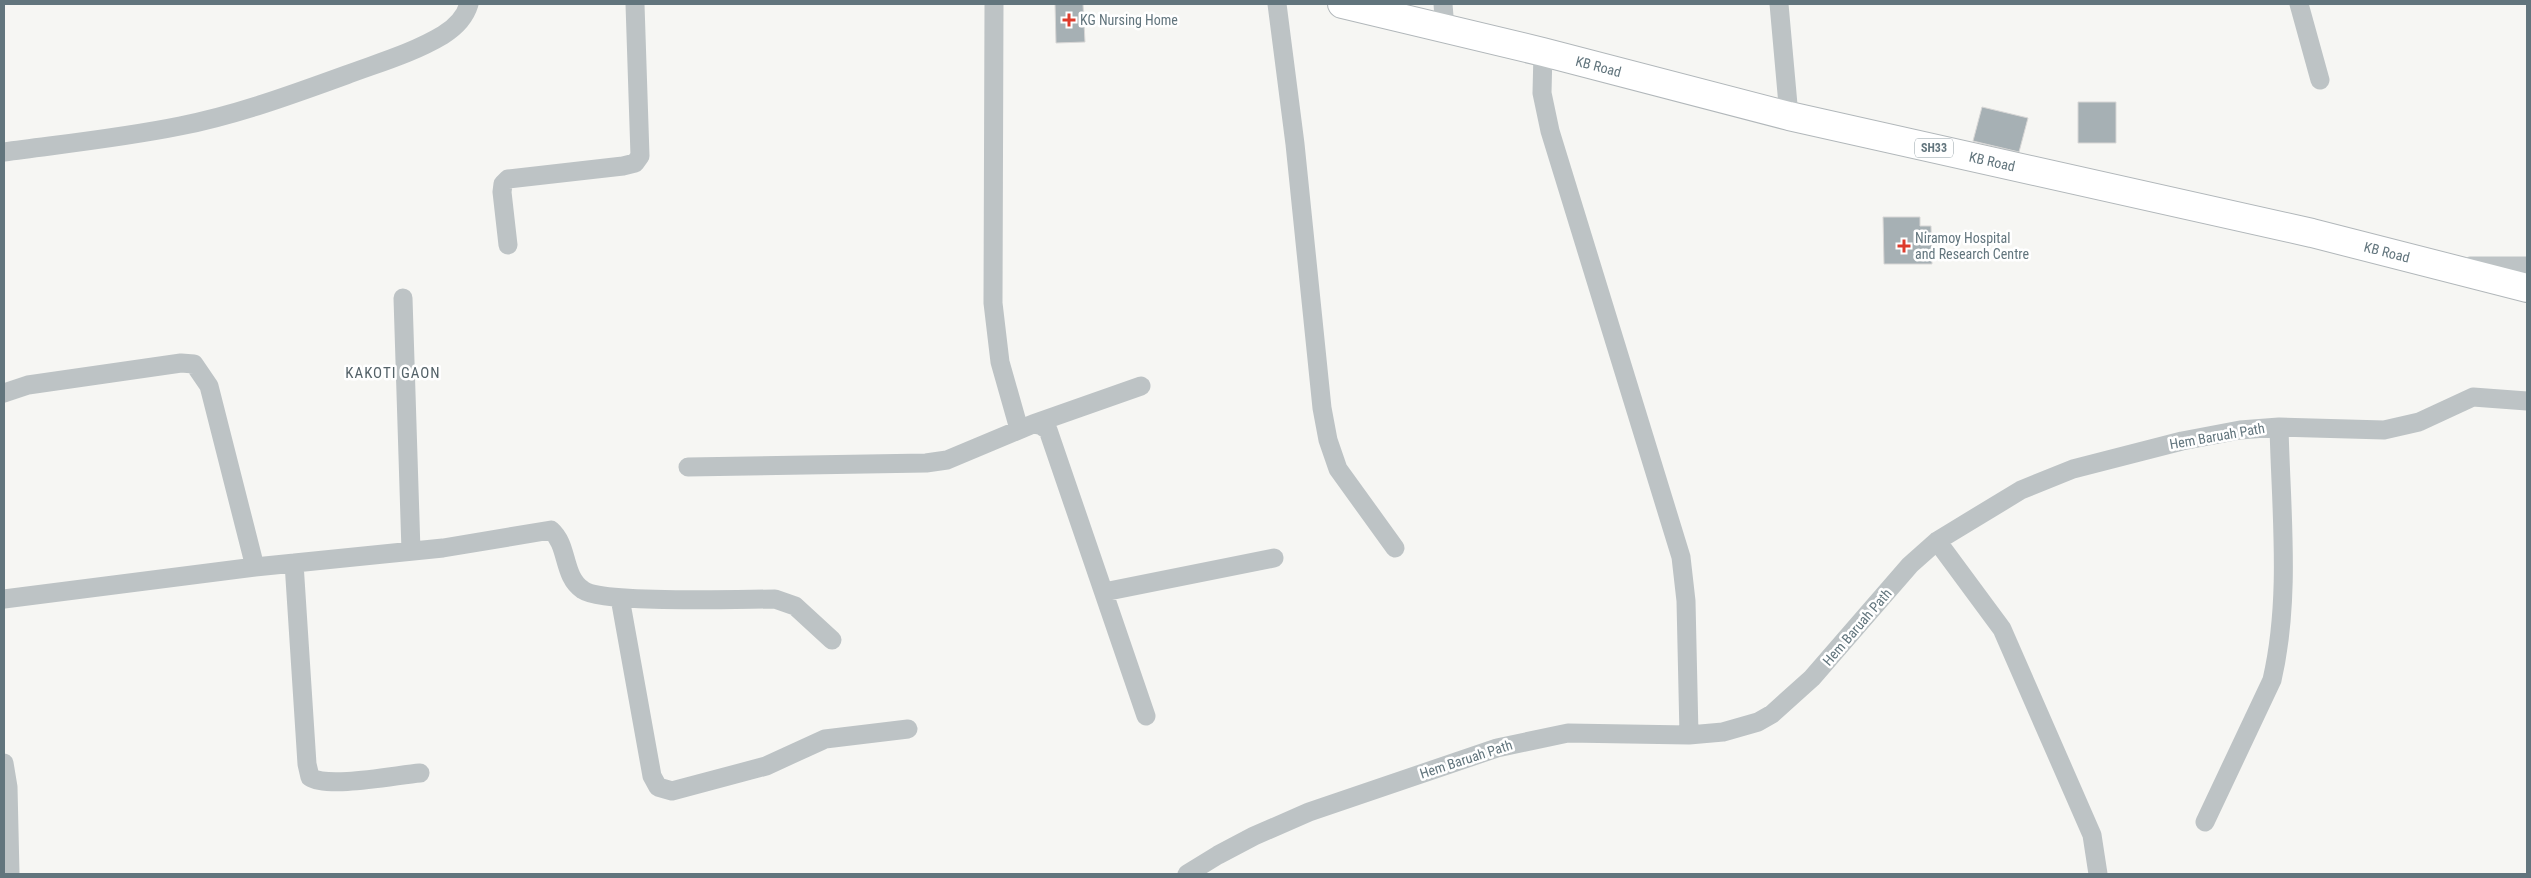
<svg xmlns="http://www.w3.org/2000/svg" width="2531" height="878" viewBox="0 0 2531 878" font-family="'Roboto Condensed',sans-serif">
<style>
.building{fill:#a6b0b4;stroke:#d8d7d6}
.lines{fill:none;stroke-linecap:round;stroke-linejoin:round}
.primary-casing{stroke:#b1b7ba;stroke-width:30}
.street{stroke:#bdc3c5;stroke-width:19}
.primary{stroke:#fff;stroke-width:28}
.poi-dot{fill:#dd3b2c;stroke:#fff;stroke-width:2}
.labels{text-anchor:middle;dominant-baseline:central;stroke-width:5;stroke-linejoin:round;paint-order:stroke}
.shield{fill:#fff;stroke:#919ea4;stroke-width:1}
.shield-label{font-size:12px;font-weight:bold;fill:#62757d}
.poi-label{font-size:14px;fill:#62757d;stroke:#fff;text-anchor:start}
.street-label{font-size:14px;fill:#62757d;stroke:#fff}
.neighbourhood-label{font-size:15px;letter-spacing:1px;fill:#546268;stroke:#fff}
</style>
<rect width="100%" height="100%" fill="#f6f6f3"/>
<!-- building -->
<path class="building" d="M1055 4H1083L1085 42 1056 43Z
M2078 102H2116V143H2078Z
M1982 107 2028 118 2019 152 1973 141Z
M1883 217H1920V226H1931L1932 264H1884Z"/>
<g class="lines">
<defs>
<g id="primary">
<path id="s1" d="M1342 4 1543 52 1789 116 2312 233 2527 288"/>
</g>
</defs>
<!-- primary casing -->
<use href="#primary" class="primary-casing"/>
<!-- street -->
<path class="street" d="M994 4 993 303 1000 362 1019 429
M1277 4 1295 144 1322 408 1328 440 1338 469 1395 548
M1443 4 1445 29
M1779 4 1789 116
M2299 4 2320 80
M1543 52 1542 93 1550 131 1681 557 1686 601 1689 735
M4 152C62 144 121 138 180 126 236 115 291 95 346 75 378 63 413 53 443 35 456 27 465 17 469 4
M508 245 502 192 503 184 508 179 623 166 635 163 640 156 635 4
M2470 266H2527
M403 298 411 551
M4 393 28 385 181 363 194 364 209 386 255 567
M1033 424 1141 386
M688 467 926 463 947 460 1033 424 1040 425 1048 430 1146 716
M1937 541 2002 629 2092 835 2098 874
M294 563 307 764 310 777C328 789 396 775 420 773
M1104 592 1274 558
M620 598 652 776 658 787 672 791 766 766 825 739 908 729
M4 599 255 567 443 548 551 530C569 546 562 576 583 590 603 604 742 599 775 599L795 606 832 640
M4 763 8 787 10 874
M2205 822 2272 680C2291 598 2281 511 2279 427
M1187 874 1218 855 1254 836 1309 812 1497 748 1568 733 1689 735 1723 732 1758 722 1772 714 1812 678 1910 565 1937 541 2021 490 2073 469 2182 441 2240 430 2279 427 2384 430 2419 422 2473 397 2527 401"/>
<!-- primary -->
<use href="#primary" class="primary"/>
</g>
<!-- markers -->
<g class="poi-dot">
<path d="M1066.5 12.5h5v5h5v5h-5v5h-5v-5h-5v-5h5z"/>
<path d="M1901.5 238.5h5v5h5v5h-5v5h-5v-5h-5v-5h5z"/>
</g>
<g class="labels">
<!-- shield labels -->
<rect class="shield" x="1915" y="138.5" width="38" height="19" rx="4"/>
<g class="shield-label">
<text x="1934" y="148">SH33</text>
</g>
<!-- poi labels -->
<g class="poi-label">
<text x="1080" y="20">KG Nursing Home</text>
<text x="1915" y="238">Niramoy Hospital<tspan x="1915" dy="16">and Research Centre</tspan></text>
</g>
<!-- street labels -->
<g class="street-label">
<text stroke="none"><textPath href="#s1" startOffset="264">KB Road</textPath></text>
<text stroke="none"><textPath href="#s1" startOffset="669">KB Road</textPath></text>
<text stroke="none"><textPath href="#s1" startOffset="1074">KB Road</textPath></text>
<text transform="translate(2217 436) rotate(-10)">Hem Baruah Path</text>
<text transform="translate(1857 627) rotate(-49)">Hem Baruah Path</text>
<text transform="translate(1466 759) rotate(-18)">Hem Baruah Path</text>
</g>
<!-- neighbourhood labels -->
<g class="neighbourhood-label">
<text x="393" y="373">KAKOTI GAON</text>
</g>
</g>
<!-- border -->
<rect width="2531" height="878" fill="none" stroke="#62757d" stroke-width="10"/>
</svg>
